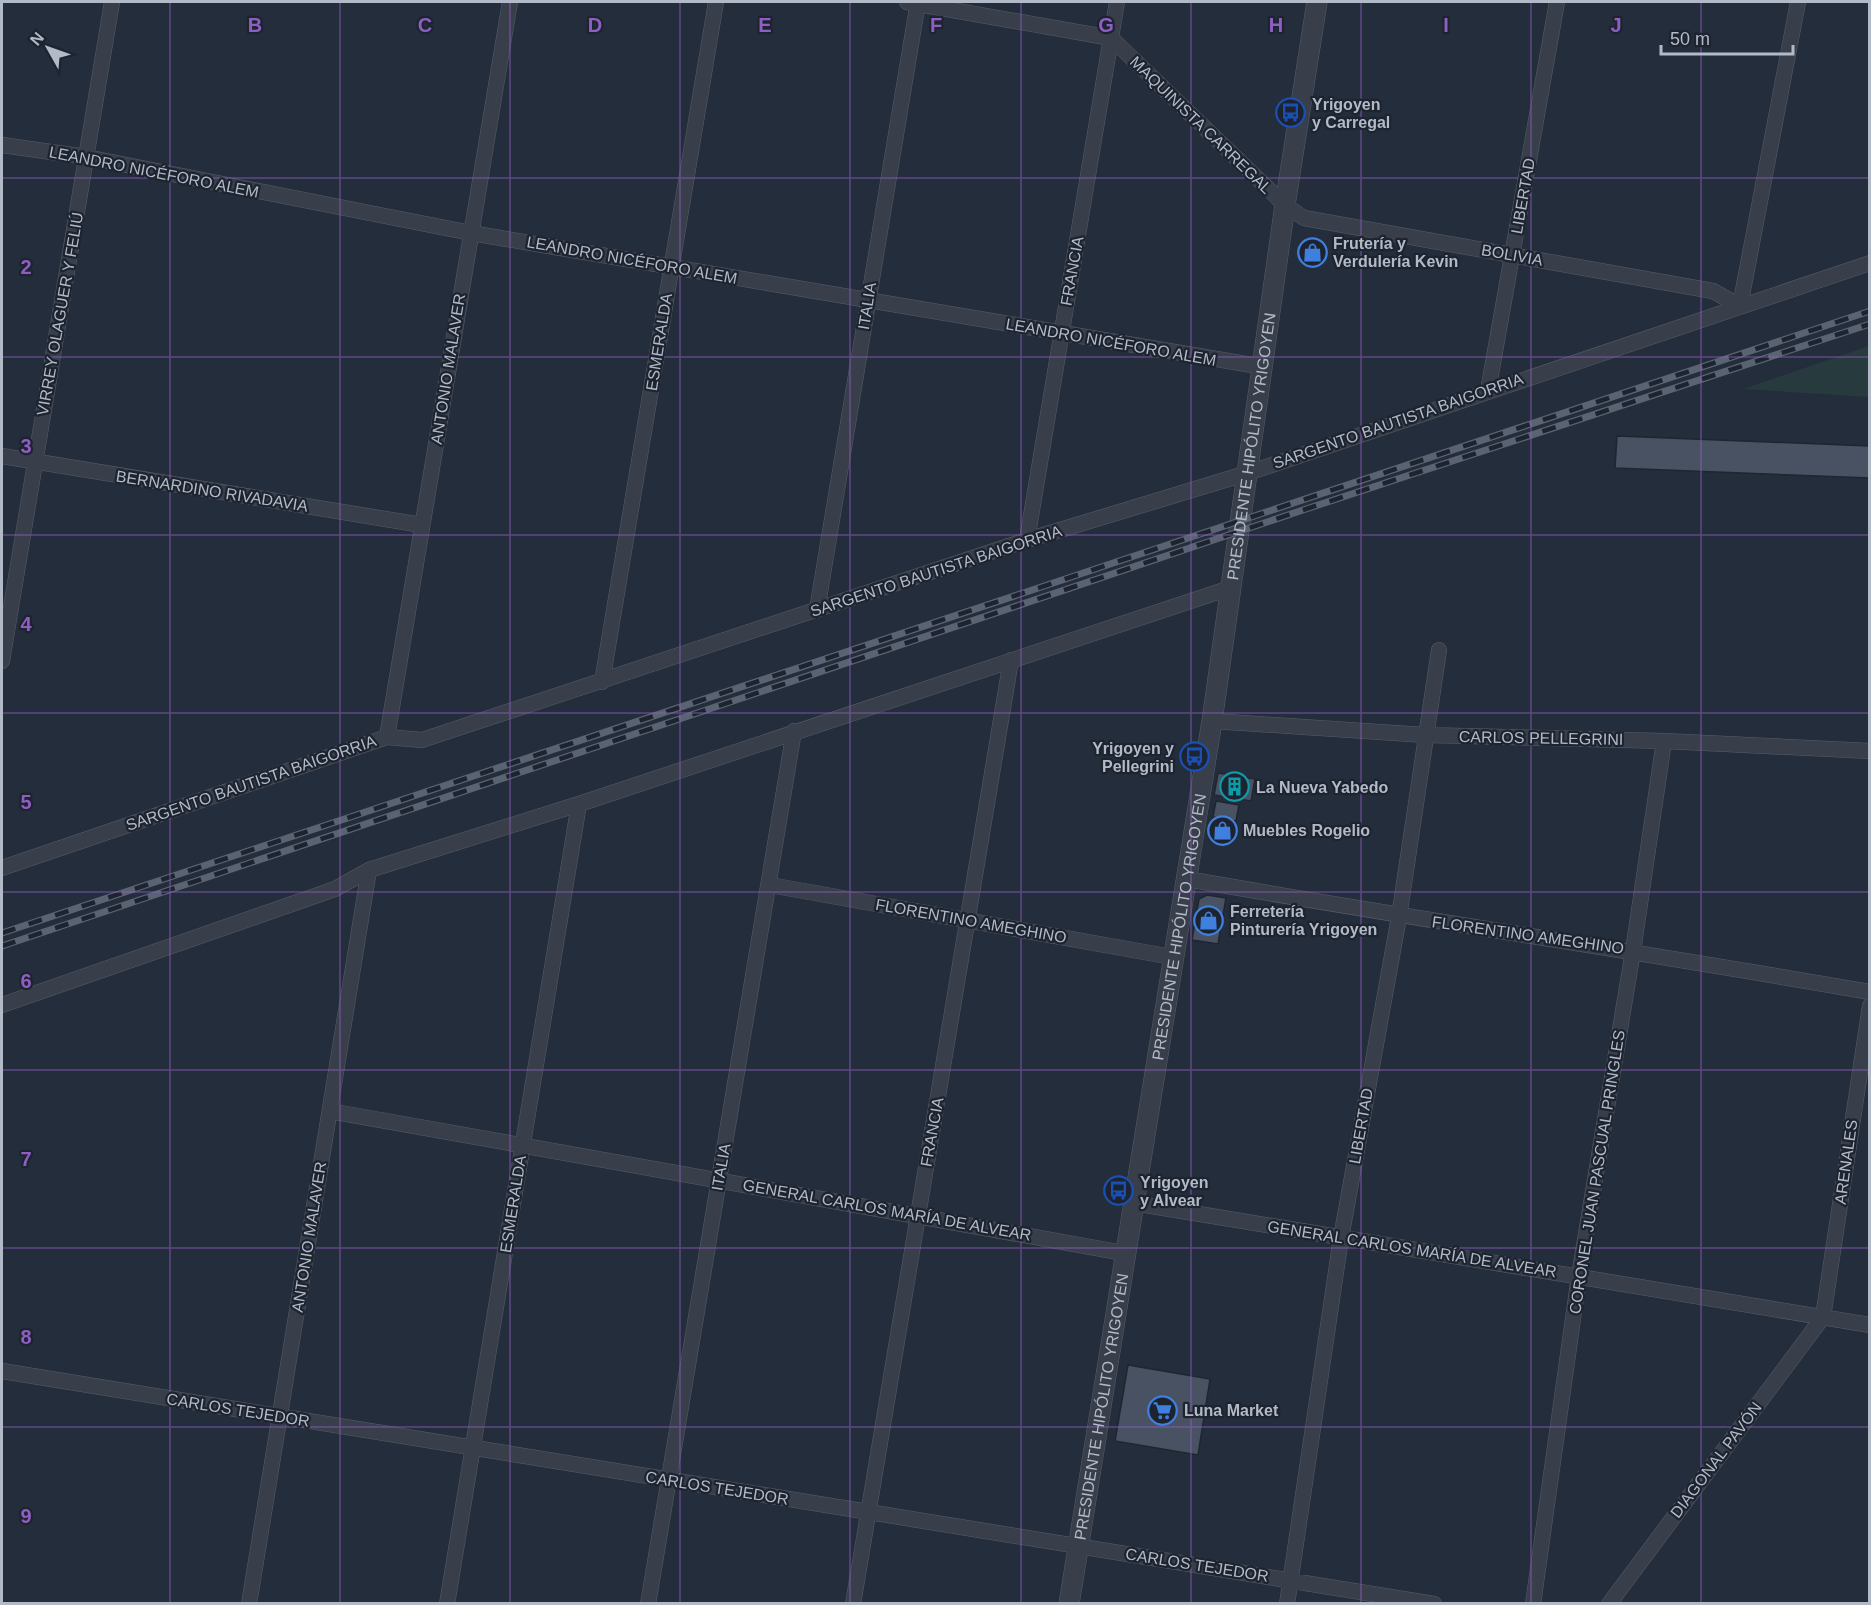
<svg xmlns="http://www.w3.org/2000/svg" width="1871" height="1605" viewBox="0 0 1871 1605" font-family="Helvetica,sans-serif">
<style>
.green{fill:#273a3d}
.building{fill:#485262;stroke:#1f2632;stroke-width:1.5}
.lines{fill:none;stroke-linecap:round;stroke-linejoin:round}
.minor-casing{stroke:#565d69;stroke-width:16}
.tertiary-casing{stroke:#565d69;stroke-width:21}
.minor{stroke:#383f4b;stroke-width:15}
.tertiary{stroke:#383f4b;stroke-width:20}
.rail-casing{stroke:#5a6372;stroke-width:7}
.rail{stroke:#1d2430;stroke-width:4.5;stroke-dasharray:14;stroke-linecap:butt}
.grid{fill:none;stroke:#8f5ec2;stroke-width:1.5;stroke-opacity:0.55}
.labels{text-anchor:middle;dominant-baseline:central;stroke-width:4.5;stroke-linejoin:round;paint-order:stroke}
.poi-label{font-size:16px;font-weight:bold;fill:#b3bac7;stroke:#1d2430;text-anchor:start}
.street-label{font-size:16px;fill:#b3bac7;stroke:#1d2430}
.grid-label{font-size:20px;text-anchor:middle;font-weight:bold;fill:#8f5ec2;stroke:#1d2430;stroke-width:4.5;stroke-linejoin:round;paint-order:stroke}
</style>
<rect width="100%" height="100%" fill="#242d3b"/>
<!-- green -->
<path class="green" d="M1869 346V397L1743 389Z"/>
<!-- building -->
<path class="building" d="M1309 242 1325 245 1321 263 1299 258 1301 247Z
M1617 436 1870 446V478L1615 468Z
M1218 773 1255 779 1251 801 1214 795Z
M1216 801 1239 805 1236 821 1213 817Z
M1213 817 1236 821 1232 843 1209 839Z
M1207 895 1226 898 1218 944 1192 940 1199 899Z
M1128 1365 1210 1379 1198 1455 1115 1441Z"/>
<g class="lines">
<defs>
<path id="minor" d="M907 2 1111 38 1285 205 1304 218 1713 291 1740 306
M2 145 86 157 471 233 1264 367
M1740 306 1798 2
M1488 391 1557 2
M2 456 422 525
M1027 540 1117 2
M817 610 918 2
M2 661 112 2
M602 682 716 2
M1212 721 1425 735 1664 741 1870 751
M387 737 510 2
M2 868 387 737 422 740 1027 540 1248 473 1870 263
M1187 879C1414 919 1642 952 1870 992
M770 885 1172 957
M2 1005 335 889 369 870 579 804 1230 588
M330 1111 1124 1253
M1133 1203 1870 1325
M2 1371 1434 1604
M249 1604 369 870
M447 1604 579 804
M648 1604 794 731
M853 1604 1011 660
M1287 1604 1341 1238 1399 917 1439 650
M1533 1604 1579 1276 1633 951 1664 741
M1609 1604 1823 1317 1870 1006"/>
<g id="tertiary">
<path id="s1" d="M1069 1604 1212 721 1285 205 1317 2"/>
</g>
</defs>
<!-- minor casing -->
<use href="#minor" class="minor-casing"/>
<!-- tertiary casing -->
<use href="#tertiary" class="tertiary-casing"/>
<!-- minor -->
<use href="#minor" class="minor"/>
<!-- tertiary -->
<use href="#tertiary" class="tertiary"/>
<defs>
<path id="rail" d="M2 933 1870 311
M2 946 1306 509 1870 324"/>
</defs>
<!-- rail casing -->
<use href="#rail" class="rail-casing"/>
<!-- rail -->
<use href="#rail" class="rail"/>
</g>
<!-- grid -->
<path class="grid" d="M170 2V1604M340 2V1604M510 2V1604M680 2V1604M850 2V1604M1021 2V1604M1191 2V1604M1361 2V1604M1531 2V1604M1701 2V1604M2 178H1870M2 357H1870M2 535H1870M2 713H1870M2 892H1870M2 1070H1870M2 1248H1870M2 1427H1870"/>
<!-- icons -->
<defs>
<symbol id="bus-ring" viewBox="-11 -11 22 22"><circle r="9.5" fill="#1d2430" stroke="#1a4fb4" stroke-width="1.5"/><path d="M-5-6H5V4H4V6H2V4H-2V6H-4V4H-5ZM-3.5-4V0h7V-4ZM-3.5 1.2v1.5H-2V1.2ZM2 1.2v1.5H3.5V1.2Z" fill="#1a4fb4"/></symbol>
<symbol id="shop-ring" viewBox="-11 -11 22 22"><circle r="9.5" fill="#1d2430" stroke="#3f7fe0" stroke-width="1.5"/><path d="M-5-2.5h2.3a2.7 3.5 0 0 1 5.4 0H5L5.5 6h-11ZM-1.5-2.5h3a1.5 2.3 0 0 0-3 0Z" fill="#3f7fe0"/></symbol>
<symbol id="building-ring" viewBox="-11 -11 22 22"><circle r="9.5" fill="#1d2430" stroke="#0f9aa8" stroke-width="1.5"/><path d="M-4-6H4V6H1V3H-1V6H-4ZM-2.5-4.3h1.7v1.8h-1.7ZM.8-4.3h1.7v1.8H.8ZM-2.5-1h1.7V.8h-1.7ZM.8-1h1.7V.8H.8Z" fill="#0f9aa8"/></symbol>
<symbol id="supermarket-ring" viewBox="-11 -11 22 22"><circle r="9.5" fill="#1d2430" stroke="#3f7fe0" stroke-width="1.5"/><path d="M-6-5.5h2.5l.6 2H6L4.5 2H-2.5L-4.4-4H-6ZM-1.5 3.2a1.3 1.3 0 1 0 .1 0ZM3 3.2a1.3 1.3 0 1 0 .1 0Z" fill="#3f7fe0"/></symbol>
</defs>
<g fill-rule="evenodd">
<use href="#bus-ring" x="1274" y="96" width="33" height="33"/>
<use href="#shop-ring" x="1296" y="236" width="33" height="33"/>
<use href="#bus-ring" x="1178" y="740" width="33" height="33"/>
<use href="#building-ring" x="1218" y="770" width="33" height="33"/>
<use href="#shop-ring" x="1206" y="814" width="33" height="33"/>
<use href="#shop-ring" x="1192" y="904" width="33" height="33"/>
<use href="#bus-ring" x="1102" y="1174" width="33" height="33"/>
<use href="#supermarket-ring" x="1146" y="1394" width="33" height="33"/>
</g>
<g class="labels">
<!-- poi labels -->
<g class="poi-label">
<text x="1312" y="104">Yrigoyen<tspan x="1312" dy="18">y Carregal</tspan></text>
<text x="1333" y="243">Frutería y<tspan x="1333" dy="18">Verdulería Kevin</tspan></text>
<text x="1174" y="748" text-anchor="end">Yrigoyen y<tspan x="1174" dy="18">Pellegrini</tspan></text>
<text x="1256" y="787">La Nueva Yabedo</text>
<text x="1243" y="830">Muebles Rogelio</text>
<text x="1230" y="911">Ferretería<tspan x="1230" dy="18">Pinturería Yrigoyen</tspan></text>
<text x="1140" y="1182">Yrigoyen<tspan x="1140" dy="18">y Alvear</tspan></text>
<text x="1184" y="1410">Luna Market</text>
</g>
<!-- street labels -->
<g class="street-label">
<text transform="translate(1201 125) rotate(44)">MAQUINISTA CARREGAL</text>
<text transform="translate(154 172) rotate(11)">LEANDRO NICÉFORO ALEM</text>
<text transform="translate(1523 196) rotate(-80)">LIBERTAD</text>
<text transform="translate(1512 255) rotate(10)">BOLIVIA</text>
<text transform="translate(632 260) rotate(10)">LEANDRO NICÉFORO ALEM</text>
<text transform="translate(1072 271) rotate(-80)">FRANCIA</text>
<text transform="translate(867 306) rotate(-81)">ITALIA</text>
<text transform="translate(60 314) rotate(-80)">VIRREY OLAGUER Y FELIÚ</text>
<text transform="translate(659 342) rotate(-81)">ESMERALDA</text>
<text transform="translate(1111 342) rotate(10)">LEANDRO NICÉFORO ALEM</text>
<text transform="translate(448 369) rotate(-81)">ANTONIO MALAVER</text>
<text transform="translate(1398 421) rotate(-19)">SARGENTO BAUTISTA BAIGORRIA</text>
<text stroke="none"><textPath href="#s1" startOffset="1172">PRESIDENTE HIPÓLITO YRIGOYEN</textPath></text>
<text transform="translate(212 491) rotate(9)">BERNARDINO RIVADAVIA</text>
<text transform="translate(936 571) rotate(-18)">SARGENTO BAUTISTA BAIGORRIA</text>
<text transform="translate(1541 738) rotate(1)">CARLOS PELLEGRINI</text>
<text transform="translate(251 783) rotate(-19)">SARGENTO BAUTISTA BAIGORRIA</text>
<text transform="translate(971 921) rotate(10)">FLORENTINO AMEGHINO</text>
<text stroke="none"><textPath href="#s1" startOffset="686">PRESIDENTE HIPÓLITO YRIGOYEN</textPath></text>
<text transform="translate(1528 935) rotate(8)">FLORENTINO AMEGHINO</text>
<text transform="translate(1361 1126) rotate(-80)">LIBERTAD</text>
<text transform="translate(932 1132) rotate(-80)">FRANCIA</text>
<text transform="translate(1846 1162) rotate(-82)">ARENALES</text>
<text transform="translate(721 1167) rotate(-80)">ITALIA</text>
<text transform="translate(1597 1172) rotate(-81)">CORONEL JUAN PASCUAL PRINGLES</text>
<text transform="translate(513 1204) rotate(-81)">ESMERALDA</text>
<text transform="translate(887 1210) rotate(10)">GENERAL CARLOS MARÍA DE ALVEAR</text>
<text transform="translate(309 1237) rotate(-81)">ANTONIO MALAVER</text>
<text transform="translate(1412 1249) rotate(9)">GENERAL CARLOS MARÍA DE ALVEAR</text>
<text stroke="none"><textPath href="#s1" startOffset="200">PRESIDENTE HIPÓLITO YRIGOYEN</textPath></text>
<text transform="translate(238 1410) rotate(9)">CARLOS TEJEDOR</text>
<text transform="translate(1716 1460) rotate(-53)">DIAGONAL PAVÓN</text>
<text transform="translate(717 1488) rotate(9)">CARLOS TEJEDOR</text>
<text transform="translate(1197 1565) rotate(9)">CARLOS TEJEDOR</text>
</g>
</g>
<g class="grid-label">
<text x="255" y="32">B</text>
<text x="425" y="32">C</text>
<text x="595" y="32">D</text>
<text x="765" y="32">E</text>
<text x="936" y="32">F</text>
<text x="1106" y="32">G</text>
<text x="1276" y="32">H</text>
<text x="1446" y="32">I</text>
<text x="1616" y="32">J</text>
<text x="26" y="274">2</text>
<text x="26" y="453">3</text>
<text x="26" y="631">4</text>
<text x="26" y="809">5</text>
<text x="26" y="988">6</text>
<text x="26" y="1166">7</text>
<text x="26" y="1344">8</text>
<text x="26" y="1523">9</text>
</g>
<!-- border -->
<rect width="1871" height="1605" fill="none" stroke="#b3bac7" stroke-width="6"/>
<!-- north arrow -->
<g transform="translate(48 48) rotate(310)" stroke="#1d2430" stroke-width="4.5" paint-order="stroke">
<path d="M0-4.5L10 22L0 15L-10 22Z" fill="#b3bac7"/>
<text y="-9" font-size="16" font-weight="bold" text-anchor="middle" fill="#b3bac7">N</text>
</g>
<!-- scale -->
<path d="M1661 45v9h132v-9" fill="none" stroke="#b3bac7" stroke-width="3"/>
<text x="1670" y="45" font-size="18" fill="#b3bac7" stroke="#1d2430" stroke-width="4.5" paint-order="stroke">50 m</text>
</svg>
